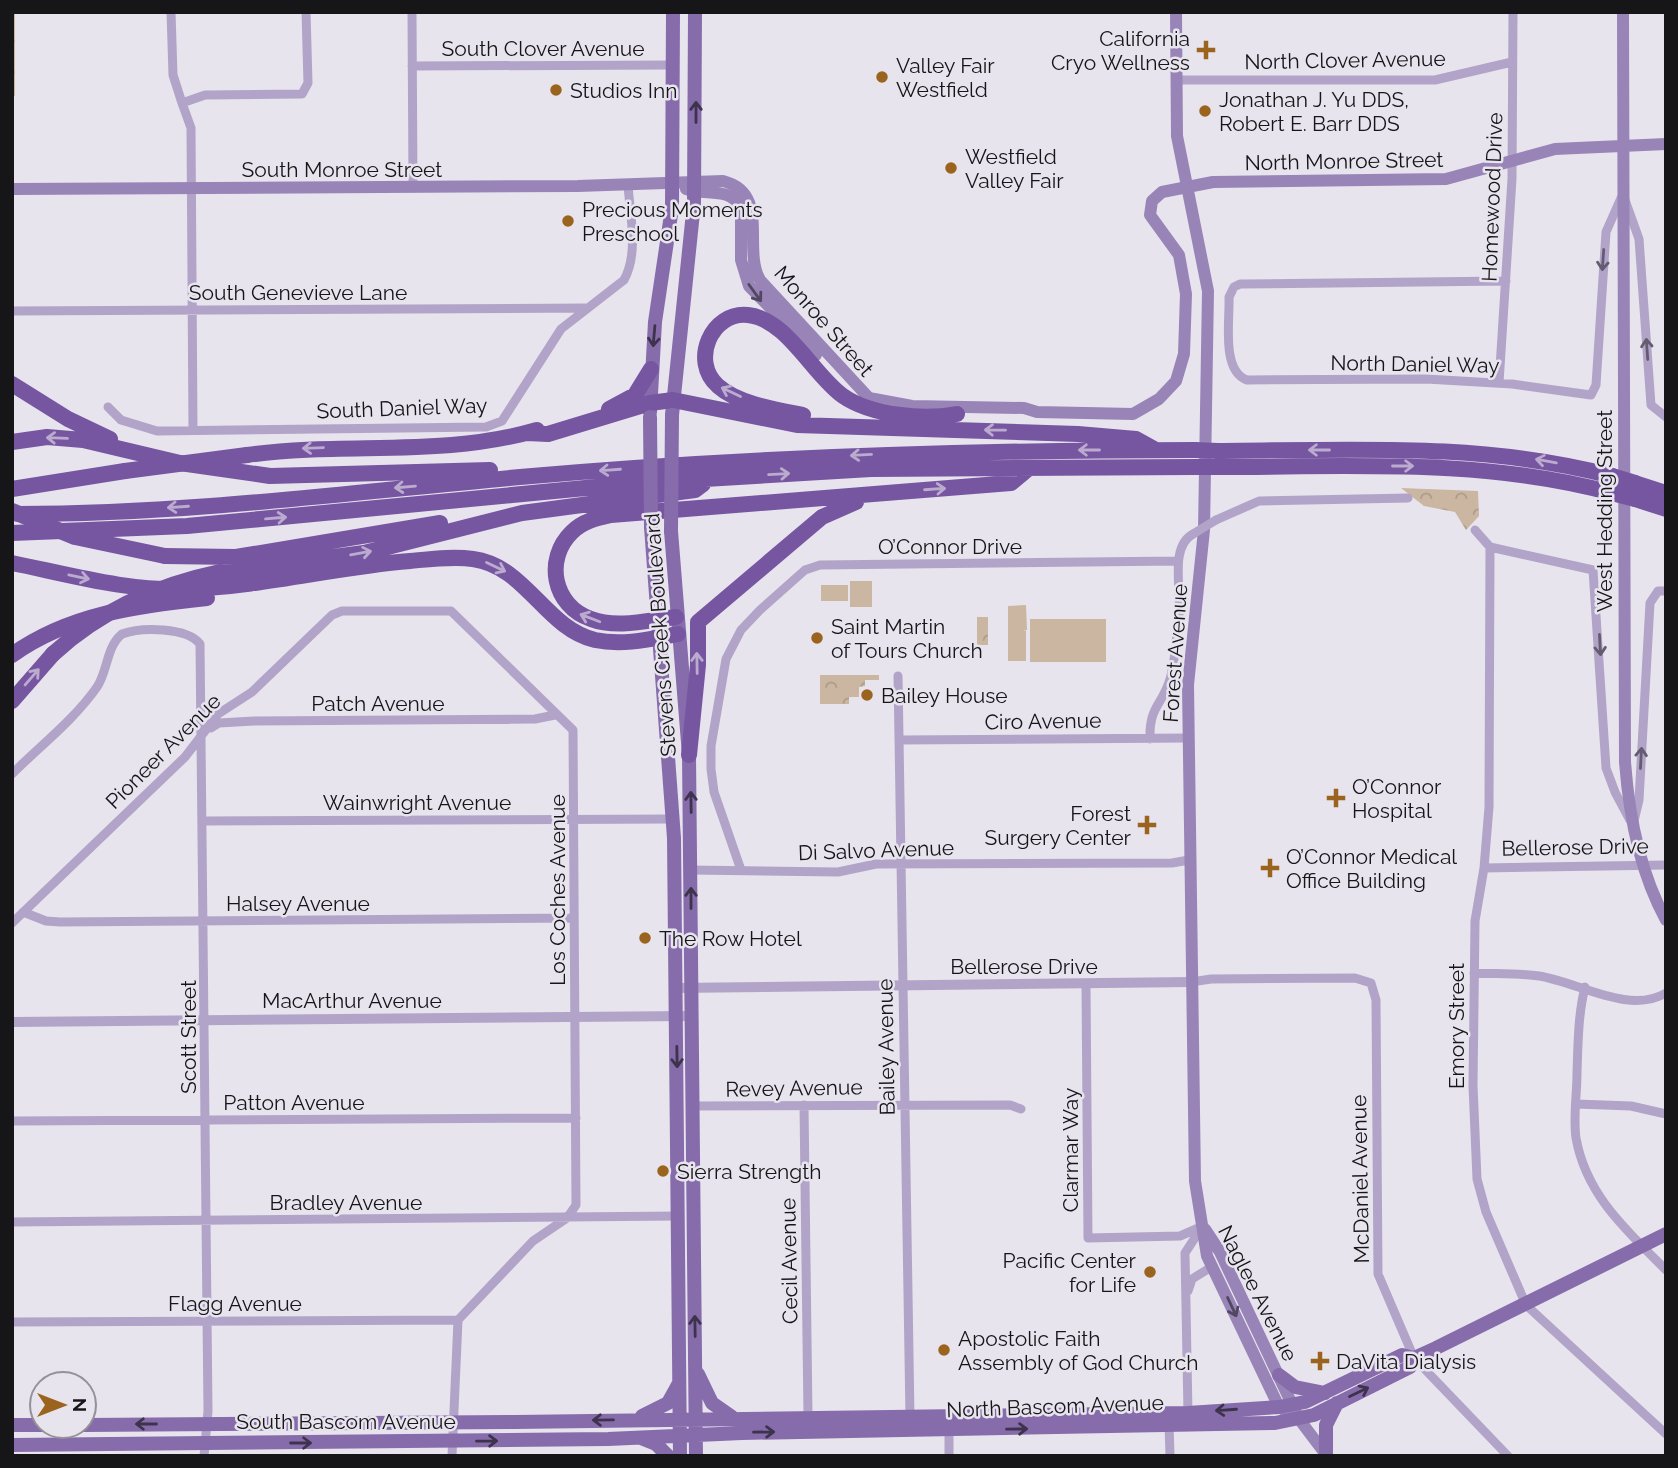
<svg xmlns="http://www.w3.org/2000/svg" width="1678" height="1468" viewBox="0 0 1678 1468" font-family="Raleway,sans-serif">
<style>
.grass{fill:#cab6a1}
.park{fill:url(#park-crowns)}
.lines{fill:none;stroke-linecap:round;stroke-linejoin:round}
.minor{stroke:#b2a4c8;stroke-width:9}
.tertiary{stroke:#b2a4c8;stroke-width:10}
.secondary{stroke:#9984b8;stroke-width:12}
.primary{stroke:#876cac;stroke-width:14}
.motorway{stroke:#7756a1;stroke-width:16}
.minor-bridge{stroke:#b2a4c8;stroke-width:9}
.primary-bridge{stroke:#876cac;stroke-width:14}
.motorway-bridge{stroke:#7756a1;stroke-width:16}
.oneway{stroke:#3e334c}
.oneway2{stroke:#645c70}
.oneway3{stroke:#514760}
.oneway4{stroke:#bbabcf}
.poi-dot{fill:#9b641e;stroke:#e8e4ee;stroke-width:2.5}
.labels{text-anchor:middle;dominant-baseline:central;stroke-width:5;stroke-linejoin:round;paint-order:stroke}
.poi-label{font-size:21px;fill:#161518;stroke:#e8e4ee;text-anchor:start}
.street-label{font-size:21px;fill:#161518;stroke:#e8e4ee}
</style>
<defs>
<pattern id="park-crowns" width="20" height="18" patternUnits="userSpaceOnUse" patternTransform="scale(1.75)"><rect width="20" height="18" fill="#cab6a1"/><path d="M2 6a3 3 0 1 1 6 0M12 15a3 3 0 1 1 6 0" fill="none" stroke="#ad9c8a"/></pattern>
</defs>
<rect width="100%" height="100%" fill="#e8e4ee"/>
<!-- grass -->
<path class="grass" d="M850 581H872V607H850Z
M821 585H848V601H821Z
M1026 605 1027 630 1023 631H1026V661H1008V606Z
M1030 619H1106V662H1030Z"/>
<!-- park -->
<path class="park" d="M12 12H15V96H12Z
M1401 488 1478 491 1479 516 1466 530 1455 512 1424 506Z
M977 617H988V645H977Z
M820 675H879V680H865V686L859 687V697H849V704H820Z"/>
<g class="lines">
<!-- minor -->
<path class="minor" d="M171 12 173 75 182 103 205 95 302 94 308 83 306 12
M412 12 413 188
M412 66 673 65
M1176 80H1435L1512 62
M182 103 191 128 193 430
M1625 200 1639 239 1651 405 1666 417
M1506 281 1240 284 1234 287 1229 297C1230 320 1221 371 1247 380L1426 379 1512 384 1591 395 1596 385 1606 232 1621 198
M12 311 585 308
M1499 383 1512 179 1513 12
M108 407 121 420 157 431 486 427 502 421 561 329 624 280C639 253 630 215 628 185
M1216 520 1259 501 1408 498
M1475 530 1490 547
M1490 547 1489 807 1484 868 1475 921 1473 1086 1477 1179 1486 1212 1526 1305 1666 1434
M1490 547 1593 570 1606 768 1615 792 1630 820
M898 676 910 1417
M211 728 219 723 254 721 535 719 555 715
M1150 739C1149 706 1162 706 1170 679 1176 659 1176 635 1179 615 1182 590 1169 547 1193 534
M899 740 1188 738
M12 774C40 746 74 720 97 687 108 671 106 647 122 634 141 627 187 627 200 644L208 1411 204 1456
M204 821 673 819
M1634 821 1639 800 1650 603 1658 591H1666
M1484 868 1666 865
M691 870 838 872 876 864 1172 863 1189 860
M741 870 714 792 711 769V746L726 659 741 630 760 610 805 570 820 565 1178 561
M23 912 46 921 60 922 574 918
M12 923 185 757 218 714 252 692 332 615 342 611H451L573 730 576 1205 567 1218 533 1241 458 1320 452 1456
M1474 973C1496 974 1518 973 1539 976 1578 982 1629 1015 1666 993
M1191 982 1211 979 1355 978 1371 983 1376 1000 1378 1274 1414 1358 1508 1456
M1086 986 1088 1238 1180 1236 1203 1226
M1585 987C1578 1015 1578 1044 1577 1073 1577 1094 1573 1118 1576 1138 1586 1195 1627 1231 1666 1270
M1576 1104 1631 1106 1666 1114
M804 1105 808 1416
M692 1106 1010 1105 1021 1109
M12 1121 576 1118
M12 1222 679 1216
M1188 1291 1192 1279 1213 1266
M12 1322 458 1320
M1188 1413 1185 1253 1200 1230
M1169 1424 1170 1456
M949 1426V1456"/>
<!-- tertiary -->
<path class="tertiary" d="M676 988 1191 982
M12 1022 691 1016"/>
<!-- secondary -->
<path class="secondary" d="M1176 12 1177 136 1208 291 1204 530 1188 685 1195 1181 1207 1256 1279 1407 1286 1411
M1623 12 1625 762C1629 816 1639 871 1666 920
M12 189 578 186 723 181C771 193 742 249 760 280L869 398 912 406 1024 408 1037 412 1133 414 1159 399 1176 381 1184 354 1186 294 1179 255 1150 215 1152 201 1162 192 1213 182 1446 179 1555 149 1666 144
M686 189C707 196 729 186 741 208V260L749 286 816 355
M1205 1229 1220 1252 1299 1419 1327 1456"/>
<!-- primary -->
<path class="primary" d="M650 412 655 322 672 208 673 12
M672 415 694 203 695 12
M651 527 674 838 680 1456
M671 531 689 755 696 1456
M698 1374 712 1403 732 1417
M1279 1375 1295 1387 1325 1393
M642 1416 668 1403 678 1385
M12 1425H42
M84 1425 515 1422 1188 1413 1279 1407 1305 1402 1402 1355 1414 1358 1436 1348 1666 1234
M641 1438 656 1444 668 1456
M12 1445 608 1439 742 1433 1275 1423 1314 1415 1410 1367 1414 1358
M1326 1455V1425L1337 1403"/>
<!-- motorway -->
<path class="motorway" d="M12 384 68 419 110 439
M609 409 635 395 651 369
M803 415C777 410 738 404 718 386 690 362 711 311 748 315 787 319 813 375 843 396 872 416 924 420 957 414
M527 433 548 434 650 403 673 400 797 425 1078 434 1136 439 1154 449
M12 442 47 437 83 440 180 463 270 476 490 470
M1218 451C1350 450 1484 442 1612 476
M247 455C346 441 440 458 537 430
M1218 467C1350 467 1483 458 1612 493
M1635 483 1666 493
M12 489 125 471
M1635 499 1666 509
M18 514C186 514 354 492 520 477 745 457 970 450 1195 450
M12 533 187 526 638 483 871 469 1195 467
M165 556 236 557 440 523
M12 563C71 575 129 592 190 589 264 586 336 567 410 561 431 559 453 556 473 559 526 566 545 628 595 640 623 646 651 639 678 634
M220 572 364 553 522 513 695 490 703 484
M676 617C649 620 617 629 591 619 553 606 544 559 572 532 583 521 597 518 611 515L1011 483 1029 468
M12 655C69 614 139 605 207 598
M12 701 53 654
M689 755 698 665V622L822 517 856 502"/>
<!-- minor-bridge -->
<path class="minor-bridge" d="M1193 534 1216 520"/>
<!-- primary-bridge -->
<path class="primary-bridge" d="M650 417 651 527
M671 531 672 415"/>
<!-- motorway-bridge -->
<path class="motorway-bridge" d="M1195 450 1218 451
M1195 467H1218
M125 471 247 455
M1612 476 1635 483
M1612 493 1635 499
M12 511 75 537 165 556
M53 654C101 610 157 585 220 572"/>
</g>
<!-- one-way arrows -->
<defs><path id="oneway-shaft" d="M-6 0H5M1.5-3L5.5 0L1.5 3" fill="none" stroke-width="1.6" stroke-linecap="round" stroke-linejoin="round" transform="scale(1.75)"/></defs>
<g class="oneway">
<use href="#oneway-shaft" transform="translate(696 112) rotate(-90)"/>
<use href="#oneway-shaft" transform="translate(654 336) rotate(95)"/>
<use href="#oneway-shaft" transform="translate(691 802) rotate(-91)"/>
<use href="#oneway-shaft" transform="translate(691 898) rotate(-90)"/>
<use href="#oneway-shaft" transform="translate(677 1057) rotate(89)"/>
<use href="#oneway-shaft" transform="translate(695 1326) rotate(-91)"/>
<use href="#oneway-shaft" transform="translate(1359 1392) rotate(-26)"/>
<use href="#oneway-shaft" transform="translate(1226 1410) rotate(176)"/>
<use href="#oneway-shaft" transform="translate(603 1420) rotate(179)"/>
<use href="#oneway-shaft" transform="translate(146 1424) rotate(180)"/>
<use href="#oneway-shaft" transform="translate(1017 1429) rotate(-1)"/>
<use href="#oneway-shaft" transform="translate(764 1432) rotate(-1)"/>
<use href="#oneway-shaft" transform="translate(487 1441) rotate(-1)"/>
<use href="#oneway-shaft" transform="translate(301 1443)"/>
</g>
<g class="oneway2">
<use href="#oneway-shaft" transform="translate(1603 260) rotate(94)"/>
<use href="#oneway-shaft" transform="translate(1647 349) rotate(-94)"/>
<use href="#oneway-shaft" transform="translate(1600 645) rotate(87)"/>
<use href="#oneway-shaft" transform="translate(1641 758) rotate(-87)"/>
</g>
<g class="oneway3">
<use href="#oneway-shaft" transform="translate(755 293) rotate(54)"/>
<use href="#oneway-shaft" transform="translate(1232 1307) rotate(65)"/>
</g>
<g class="oneway4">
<use href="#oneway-shaft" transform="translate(731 392) rotate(-155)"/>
<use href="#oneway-shaft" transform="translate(995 430) rotate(-179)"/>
<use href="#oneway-shaft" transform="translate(57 438) rotate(-178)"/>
<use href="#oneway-shaft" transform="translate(313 448) rotate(178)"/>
<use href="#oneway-shaft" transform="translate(1089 450) rotate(180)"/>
<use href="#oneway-shaft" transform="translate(1319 450) rotate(-180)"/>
<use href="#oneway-shaft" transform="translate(861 455) rotate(177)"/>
<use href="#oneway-shaft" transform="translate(1546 461) rotate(-170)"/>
<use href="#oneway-shaft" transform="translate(1403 466)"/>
<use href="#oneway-shaft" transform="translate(610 470) rotate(176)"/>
<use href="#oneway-shaft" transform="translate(779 474) rotate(-3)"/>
<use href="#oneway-shaft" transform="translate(405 487) rotate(175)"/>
<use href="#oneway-shaft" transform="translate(935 489) rotate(-4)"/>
<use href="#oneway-shaft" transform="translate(178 507) rotate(176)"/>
<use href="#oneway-shaft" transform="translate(276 518) rotate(-5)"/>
<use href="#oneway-shaft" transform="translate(361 553) rotate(-10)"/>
<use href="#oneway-shaft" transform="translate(496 567) rotate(26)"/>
<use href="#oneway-shaft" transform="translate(79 577) rotate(12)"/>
<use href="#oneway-shaft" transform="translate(590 618) rotate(-159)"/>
<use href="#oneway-shaft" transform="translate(697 663) rotate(-91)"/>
<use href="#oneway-shaft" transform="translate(32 677) rotate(-49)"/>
</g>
<!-- markers -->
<g class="poi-dot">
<path d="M1202.5 39.5h7v7h7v7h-7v7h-7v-7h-7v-7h7z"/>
<circle cx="882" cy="77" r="7"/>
<circle cx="556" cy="90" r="7"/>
<circle cx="1205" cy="111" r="7"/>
<circle cx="951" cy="168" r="7"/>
<circle cx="568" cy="221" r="7"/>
<circle cx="817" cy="638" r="7"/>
<circle cx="867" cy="695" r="7"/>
<path d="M1332.5 787.5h7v7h7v7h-7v7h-7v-7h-7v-7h7z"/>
<path d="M1143.5 814.5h7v7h7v7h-7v7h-7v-7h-7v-7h7z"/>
<path d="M1266.5 857.5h7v7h7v7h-7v7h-7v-7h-7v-7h7z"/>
<circle cx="645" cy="938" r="7"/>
<circle cx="663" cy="1171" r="7"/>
<circle cx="1150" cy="1272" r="7"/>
<circle cx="944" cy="1350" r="7"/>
<path d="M1316.5 1350.5h7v7h7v7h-7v7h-7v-7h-7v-7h7z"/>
</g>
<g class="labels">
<!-- poi labels -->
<g class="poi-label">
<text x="1190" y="38" text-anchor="end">California<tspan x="1190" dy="24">Cryo Wellness</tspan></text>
<text x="896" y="65">Valley Fair<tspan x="896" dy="24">Westfield</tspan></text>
<text x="570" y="90">Studios Inn</text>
<text x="1219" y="99">Jonathan J. Yu DDS,<tspan x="1219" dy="24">Robert E. Barr DDS</tspan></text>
<text x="965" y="156">Westfield<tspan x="965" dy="24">Valley Fair</tspan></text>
<text x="582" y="209">Precious Moments<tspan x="582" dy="24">Preschool</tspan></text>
<text x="831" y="626">Saint Martin<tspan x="831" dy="24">of Tours Church</tspan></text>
<text x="881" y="695">Bailey House</text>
<text x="1352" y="786">O’Connor<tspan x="1352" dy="24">Hospital</tspan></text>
<text x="1131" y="813" text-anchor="end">Forest<tspan x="1131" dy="24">Surgery Center</tspan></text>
<text x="1286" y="856">O’Connor Medical<tspan x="1286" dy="24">Office Building</tspan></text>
<text x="659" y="938">The Row Hotel</text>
<text x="677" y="1171">Sierra Strength</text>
<text x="1136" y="1260" text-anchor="end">Pacific Center<tspan x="1136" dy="24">for Life</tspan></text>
<text x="958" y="1338">Apostolic Faith<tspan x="958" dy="24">Assembly of God Church</tspan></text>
<text x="1336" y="1361">DaVita Dialysis</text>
</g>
<!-- street labels -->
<g class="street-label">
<text x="543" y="48">South Clover Avenue</text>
<text transform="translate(1345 60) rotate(-1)">North Clover Avenue</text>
<text transform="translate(1344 161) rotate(-1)">North Monroe Street</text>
<text x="342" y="169">South Monroe Street</text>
<text transform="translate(1492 197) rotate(-88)">Homewood Drive</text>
<text x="298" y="292">South Genevieve Lane</text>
<text transform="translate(824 321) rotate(49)">Monroe Street</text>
<text transform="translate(1415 364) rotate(1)">North Daniel Way</text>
<text transform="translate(402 408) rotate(-2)">South Daniel Way</text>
<text transform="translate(1604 511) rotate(-90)">West Hedding Street</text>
<text x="950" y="546">O’Connor Drive</text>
<text transform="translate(660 635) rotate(-94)">Stevens Creek Boulevard</text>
<text transform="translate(1175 653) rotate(-86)">Forest Avenue</text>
<text x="378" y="703">Patch Avenue</text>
<text transform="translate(1043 721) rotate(-1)">Ciro Avenue</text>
<text transform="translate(163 751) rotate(-45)">Pioneer Avenue</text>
<text x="417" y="802">Wainwright Avenue</text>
<text transform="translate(1575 847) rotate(-1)">Bellerose Drive</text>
<text transform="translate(876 850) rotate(-2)">Di Salvo Avenue</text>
<text transform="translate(557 890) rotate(-90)">Los Coches Avenue</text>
<text x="298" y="903">Halsey Avenue</text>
<text x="1024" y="966">Bellerose Drive</text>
<text x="352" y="1000">MacArthur Avenue</text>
<text transform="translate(1456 1026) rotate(-90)">Emory Street</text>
<text transform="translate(188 1037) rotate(-90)">Scott Street</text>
<text transform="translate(886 1047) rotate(-91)">Bailey Avenue</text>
<text transform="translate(794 1088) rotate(-1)">Revey Avenue</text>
<text x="294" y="1102">Patton Avenue</text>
<text transform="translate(1070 1150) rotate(-90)">Clarmar Way</text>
<text transform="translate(1360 1179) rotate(-91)">McDaniel Avenue</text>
<text x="346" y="1202">Bradley Avenue</text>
<text transform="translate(789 1261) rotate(-91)">Cecil Avenue</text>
<text transform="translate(1258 1293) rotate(63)">Naglee Avenue</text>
<text x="235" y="1303">Flagg Avenue</text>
<text transform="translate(1055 1406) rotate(-2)">North Bascom Avenue</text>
<text x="346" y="1421">South Bascom Avenue</text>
</g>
</g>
<!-- border -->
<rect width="1678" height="1468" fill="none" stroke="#161518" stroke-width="28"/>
<!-- north arrow -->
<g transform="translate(63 1405) rotate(90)"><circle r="33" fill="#e8e4ee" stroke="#949198" stroke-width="2"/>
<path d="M0-5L12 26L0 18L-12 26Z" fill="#9b641e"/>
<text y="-10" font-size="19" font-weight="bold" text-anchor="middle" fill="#161518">N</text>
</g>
</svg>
